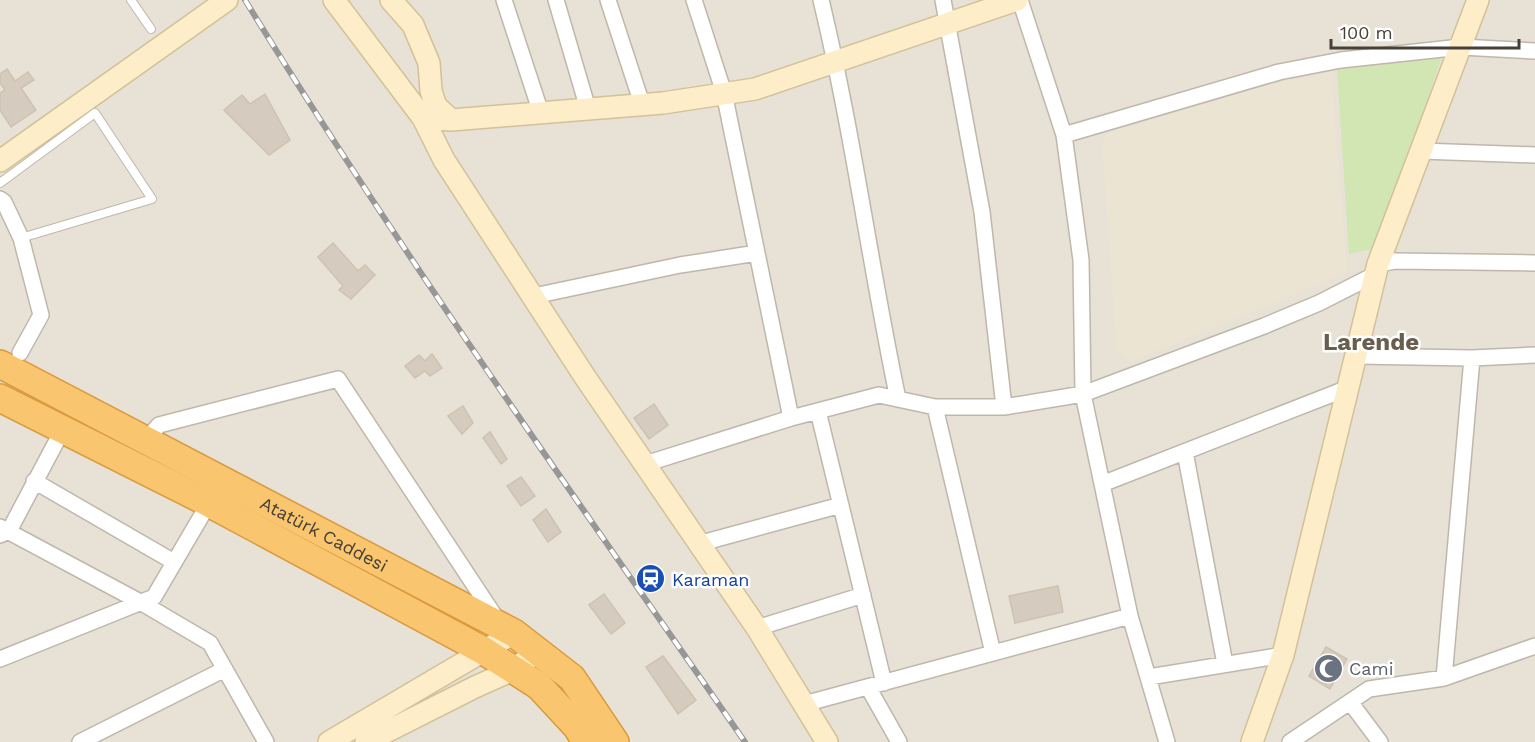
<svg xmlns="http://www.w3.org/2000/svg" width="1535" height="742" viewBox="0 0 1535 742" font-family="'Work Sans',sans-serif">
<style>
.residential{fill:#e7e1d6}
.education{fill:#ece4d3}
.green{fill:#d1e6b2}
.building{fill:#d5cbbe;stroke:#cfc2b1;stroke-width:1.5}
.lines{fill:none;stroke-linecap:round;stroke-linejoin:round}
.lane-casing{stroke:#bfb7ab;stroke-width:10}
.street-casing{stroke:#bfb7ab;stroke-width:18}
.secondary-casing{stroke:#d2c199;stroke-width:24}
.highway-casing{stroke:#d9993d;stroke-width:30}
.lane{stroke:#fff;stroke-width:8}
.street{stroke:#fff;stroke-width:15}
.secondary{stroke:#fdeec9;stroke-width:21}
.highway{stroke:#f9c56e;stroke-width:27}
.rail-casing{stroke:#979797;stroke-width:6}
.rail{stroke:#fff;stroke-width:4;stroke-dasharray:11;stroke-linecap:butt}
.labels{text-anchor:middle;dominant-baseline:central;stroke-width:5;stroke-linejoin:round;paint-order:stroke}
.street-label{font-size:18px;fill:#474037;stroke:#fff}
.transit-label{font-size:18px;fill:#164399;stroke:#fff;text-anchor:start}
.worship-label{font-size:18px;fill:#5b616d;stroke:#fff;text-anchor:start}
.district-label{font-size:24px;font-weight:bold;fill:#695d4e;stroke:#fff}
</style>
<rect width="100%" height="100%" fill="#f3f0e8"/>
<!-- residential -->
<path class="residential" d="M0 0H1535V742H0Z"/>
<!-- education -->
<path class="education" d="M1331 72 1347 273 1132 361 1117 353 1102 144 1107 134 1263 86Z"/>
<!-- green -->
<path class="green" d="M1442 56 1378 248 1349 254 1337 69Z"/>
<!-- building -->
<path class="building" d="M7 69 15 81 28 72 34 80 21 88 36 110 11 127 0 110V93L5 90 0 83V74Z
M265 94 290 140 269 155 224 110 242 95 250 104Z
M333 243 358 271 365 265 375 275 351 299 339 290 343 286 318 257Z
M432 354 442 368 430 376 425 371 415 378 405 366 419 355 425 361Z
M654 404 668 425 649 439 634 418Z
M463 406 473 423 462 434 448 416Z
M490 432 507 459 501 464 483 438Z
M521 477 535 496 521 506 507 486Z
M546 509 561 532 548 542 533 520Z
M1058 586 1063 612 1015 623 1009 596Z
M604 594 625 623 611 634 589 605Z
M1326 647 1347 659 1330 689 1309 676Z
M663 656 696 700 678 714 646 667Z"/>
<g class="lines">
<defs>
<path id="lane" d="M131 0 151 29
M0 183 95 113 152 199 21 238"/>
<path id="street" d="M504 0 541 113
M556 0 588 109
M608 0 642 104
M694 0 724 93 791 418
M821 0C853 132 870 266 898 399
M943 0 982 212 1004 407
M1020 0 1064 135 1081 260 1083 394 1130 616 1167 742
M1064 135 1279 72 1341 60 1461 47 1535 51
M1421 151 1535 155
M0 199 4 202 21 238 41 315 20 353
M1378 264 1395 261 1535 263
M534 296 680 265 757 253
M1356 356 1472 358 1535 355
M935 407 993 653
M818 411 884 683
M145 441 159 425 338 379 496 618
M1185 452 1225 664
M645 464 791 418 879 395 935 407H1004L1083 394 1264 326 1319 303 1376 274
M34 481 174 562
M1102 484 1348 388
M0 527 142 603 210 643 266 742
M0 535 9 531 62 431
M698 544 841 505
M757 628 863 595
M0 659 154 597 209 503
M1149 677 1283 655
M1444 678 1472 358
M868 687 899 742
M1350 702 1380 742
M804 704 1130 616
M80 742 225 669
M1290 742 1369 689 1444 678 1535 646"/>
<path id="secondary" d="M334 0 423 118 451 120 663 103 755 89 1017 0
M391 0 413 25 429 63 431 91 436 106 451 120
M423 118 444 160 585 377 757 628 827 742
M0 161 227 0
M329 742 514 633
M366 742 475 687 513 670 538 651
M1252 742 1283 655 1378 264 1478 0"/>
<g id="highway">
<path id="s1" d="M0 364 514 633 572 678 615 742"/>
<path d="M0 398 209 503 484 651 539 686 577 727 586 742"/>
</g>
</defs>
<!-- lane casing -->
<use href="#lane" class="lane-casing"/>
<!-- street casing -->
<use href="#street" class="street-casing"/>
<!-- secondary casing -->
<use href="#secondary" class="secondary-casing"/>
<!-- highway casing -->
<use href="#highway" class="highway-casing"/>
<!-- lane -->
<use href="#lane" class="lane"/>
<!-- street -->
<use href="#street" class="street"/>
<!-- secondary -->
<use href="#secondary" class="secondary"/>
<!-- highway -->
<use href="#highway" class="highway"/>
<defs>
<path id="rail" d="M245 0C401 254 575 497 745 742"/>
</defs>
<!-- rail casing -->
<use href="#rail" class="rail-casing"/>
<!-- rail -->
<use href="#rail" class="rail"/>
</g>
<!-- icons -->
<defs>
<symbol id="station-disc" viewBox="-11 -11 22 22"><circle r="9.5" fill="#1a4fb4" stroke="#fff"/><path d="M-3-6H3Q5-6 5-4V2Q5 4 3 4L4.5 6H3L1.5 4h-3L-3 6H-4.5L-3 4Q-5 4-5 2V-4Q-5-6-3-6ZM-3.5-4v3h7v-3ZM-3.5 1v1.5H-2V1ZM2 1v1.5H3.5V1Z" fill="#fff"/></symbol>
<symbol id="mosque-disc" viewBox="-11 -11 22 22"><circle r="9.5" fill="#6b7280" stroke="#fff"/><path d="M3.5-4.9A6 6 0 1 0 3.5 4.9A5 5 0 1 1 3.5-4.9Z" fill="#fff"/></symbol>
</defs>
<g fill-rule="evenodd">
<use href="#station-disc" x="634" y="562" width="33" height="33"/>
<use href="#mosque-disc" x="1312" y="652" width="33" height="33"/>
</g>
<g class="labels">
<!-- street labels -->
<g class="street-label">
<text stroke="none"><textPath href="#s1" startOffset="366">Atatürk Caddesi</textPath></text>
</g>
<!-- transit labels -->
<g class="transit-label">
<text x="672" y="579">Karaman</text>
</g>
<!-- worship labels -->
<g class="worship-label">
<text x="1349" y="668">Cami</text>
</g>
<!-- district labels -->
<g class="district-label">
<text x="1371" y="342">Larende</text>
</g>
</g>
<!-- scale -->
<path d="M1331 39v9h188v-9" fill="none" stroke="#474037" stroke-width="3"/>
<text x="1340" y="39" font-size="18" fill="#474037" stroke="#ffffff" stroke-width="4.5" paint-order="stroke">100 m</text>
</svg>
